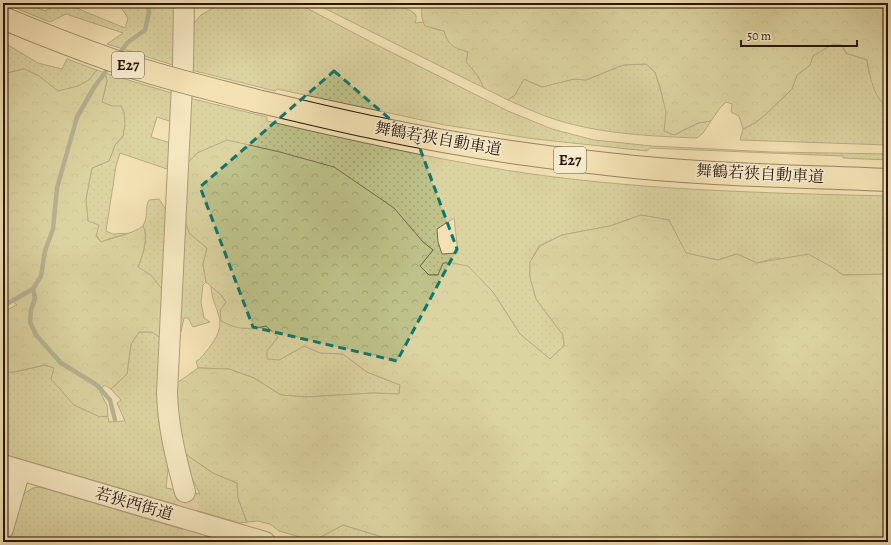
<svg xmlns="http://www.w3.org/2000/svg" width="891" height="545" viewBox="0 0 891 545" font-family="Alegreya,'Noto Serif JP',serif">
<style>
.grass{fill:url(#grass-dots);stroke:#746b4a;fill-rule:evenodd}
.forest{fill:url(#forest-crowns);stroke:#746b4a}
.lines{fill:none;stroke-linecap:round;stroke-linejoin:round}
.stream{stroke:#6d7a6c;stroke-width:4.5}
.minor-tunnel{stroke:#d5c29a;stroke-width:20;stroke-dasharray:20 10;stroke-linecap:butt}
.minor-casing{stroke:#5c4734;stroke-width:22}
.highway-casing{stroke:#29140a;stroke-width:24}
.minor{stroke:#f7ecce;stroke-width:20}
.highway{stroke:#f3e1b3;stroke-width:22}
.highway-bridge-casing{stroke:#29140a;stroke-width:24;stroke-linecap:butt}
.highway-bridge{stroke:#f3e1b3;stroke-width:22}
.marked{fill:none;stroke:#0f766e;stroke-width:3;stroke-dasharray:8 5;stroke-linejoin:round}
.labels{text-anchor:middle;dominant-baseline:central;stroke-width:3;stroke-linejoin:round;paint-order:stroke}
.shield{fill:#f7ecce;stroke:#675545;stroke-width:1}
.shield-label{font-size:15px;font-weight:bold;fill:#29140a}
.street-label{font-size:16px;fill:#29140a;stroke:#f7ecce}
</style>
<defs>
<pattern id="grass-dots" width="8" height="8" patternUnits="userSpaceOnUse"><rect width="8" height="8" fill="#bec28a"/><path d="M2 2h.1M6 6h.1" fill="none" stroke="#a3a676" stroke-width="1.8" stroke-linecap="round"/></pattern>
<pattern id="forest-crowns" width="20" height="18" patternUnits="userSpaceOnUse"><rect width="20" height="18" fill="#bec28a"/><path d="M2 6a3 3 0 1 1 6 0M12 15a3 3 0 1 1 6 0" fill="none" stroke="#a3a676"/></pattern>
</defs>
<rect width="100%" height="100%" fill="#f3e1b3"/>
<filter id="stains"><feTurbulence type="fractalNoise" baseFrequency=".005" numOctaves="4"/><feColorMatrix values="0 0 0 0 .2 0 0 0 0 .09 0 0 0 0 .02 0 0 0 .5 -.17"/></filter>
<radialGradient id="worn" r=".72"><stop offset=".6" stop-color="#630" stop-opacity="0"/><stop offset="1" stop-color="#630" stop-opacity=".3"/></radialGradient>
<!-- grass -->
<path class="grass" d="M3 3H26L45 11 52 7 55 3H64L125 28 128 18 118 3H177L176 66 107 44 123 33 66 14 50 22Z
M222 3H297L371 42 508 111 552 129 594 140 652 146 772 152 888 154V160L843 158V156L650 148 647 151 535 139 445 125 277 89 275 91 191 70 190 28 201 15Z
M314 3C332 3 404 0 415 14 417 17 416 20 415 23L423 22C428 29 437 29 444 31L447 39 468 52 467 62 478 76 484 88Z
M3 42 38 63 62 69 67 59 97 70 89 80 78 86 58 92 39 76 24 69 3 74Z
M833 44 842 45 846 53 867 60 869 73 886 107H888V145L740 140 743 129 755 123 765 115 792 89 797 75 810 65 813 56Z
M646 64 655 72 674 135 698 123 711 121 703 133 697 138C649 136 602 134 557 120 540 115 524 107 508 100L515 95 524 79 542 87 574 79 586 80 623 65Z
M105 73 175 94 173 119 169 121 157 117 151 137 171 143 170 170 120 153 116 166 106 231 113 234 133 233 114 237 101 242 88 222 86 199 92 168 109 161 115 145 123 136 112 106 102 102 107 81Z
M189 98 267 117V121C346 139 425 157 505 170 630 190 761 193 888 196V274L843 275 830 266 776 258 757 263 737 254 718 260 685 253 669 220 641 215 610 226 562 235 539 246 530 262V277L536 299 563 335 564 346 550 359 520 334 493 292 438 275H429L420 266 433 250 423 242 185 166ZM454 218 458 253 442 254 438 242 437 229Z
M159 199 168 213 165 293 138 268C142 256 150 237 143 226 149 215 144 209 149 200Z
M184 217 189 233 207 248 203 264 206 282 203 285 201 302 204 318 210 322 193 327 188 318H184L181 332 178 335Z
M211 286 221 295 226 302 220 311 253 329 266 326 278 337 267 351 279 360 304 346 320 353 343 354 367 372 400 385 399 394 373 393 306 397 281 395 254 378 229 369 198 368 196 361 200 359C211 345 225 332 218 313 214 301 212 299 211 286Z
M139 332H152L162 339 158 414 159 425 169 460 166 488 200 494 190 474 184 453 213 473 237 483 238 498 247 522 240 523 3 454V372H14L45 365 54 368C64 390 64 400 87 411 95 414 99 416 108 416L109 422 125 421 117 403 121 400 111 389 127 374 131 344Z
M40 487 225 542H7L20 496 33 488Z
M343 525 379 536 392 542H317L313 541Z"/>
<!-- forest -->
<path class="forest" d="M413 3H888V107C873 98 870 76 867 60L846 53 842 45 833 44 813 56 810 65 797 75 792 89 765 115 755 123 743 129 739 116 731 112 732 104 726 102 720 108 711 121 698 123 674 135 664 131 666 112 660 87 655 72 646 64 623 65 586 80 574 79 542 87 524 79 515 95 508 100 484 88 478 76 466 62 468 52C453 47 449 47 444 31L425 26C422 20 421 14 422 8L419 5Z
M24 69 39 76 58 91 78 86 89 80 97 70 105 73 107 81 102 102 112 106H121L124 112 125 124 123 136 115 145 109 161 92 168 86 199 88 221 99 225 96 236 101 242C115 237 130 235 143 226 149 236 142 257 138 267L151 275 165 293 162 339 152 332H139L131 344 127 374 111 389 104 385 100 392 107 405 108 416 100 417 74 405 51 379 54 368 45 365 14 372H3V312L17 305 10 300 3 303V74Z
M227 140 280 152 334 167 394 208 423 242 433 250 420 266 429 275H438L443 263H452L468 266 493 292 520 334 550 359 564 346 563 335 536 299 530 277V262L540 246 562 235 610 226 641 215 669 220 686 253 718 260 737 254 757 263 808 254 830 266 843 275 888 274V542H392L379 536 343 525 313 541 279 531 270 524 258 521 247 522 238 498 237 483 213 473 184 453 178 411 177 383 198 368 229 369 254 378 281 395 306 397 373 393 399 394 400 385 367 372 343 354 320 353 304 346 279 360 267 359V351L278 337 266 326C246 330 239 330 221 321L220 311 226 302 221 295 206 282 203 264 207 248 189 233 184 217 185 166 197 153Z"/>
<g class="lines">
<!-- stream -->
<path class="stream" d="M117 57 127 43 145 30 149 12 148 3
M33 289 35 298 31 310 30 322 36 335 61 363 97 385 110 400 115 420
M3 306 33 289 41 276 45 251 53 229 57 188 77 117 95 86 110 66"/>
<!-- minor-tunnel -->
<path class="minor-tunnel" d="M185 492 196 542"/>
<defs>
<path id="minor" d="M184 3 183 64 167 393C168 427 176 459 185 492
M3 465 265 542
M3 529 20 470"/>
<path id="highway" d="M257 101C297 110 336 120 376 128 452 144 529 156 607 164 700 175 794 176 888 180"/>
</defs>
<!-- minor casing -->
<use href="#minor" class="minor-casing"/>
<!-- highway casing -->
<use href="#highway" class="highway-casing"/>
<!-- minor -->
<use href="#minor" class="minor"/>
<!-- highway -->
<use href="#highway" class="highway"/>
<defs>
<path id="highway-bridge" d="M3 18C41 34 80 49 120 63 165 78 211 89 257 101"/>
</defs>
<!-- highway-bridge casing -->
<use href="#highway-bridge" class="highway-bridge-casing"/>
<!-- highway-bridge -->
<use href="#highway-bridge" class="highway-bridge"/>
</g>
<!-- marked area -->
<path d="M0 0H891V545H0ZM334 71 418 143 457 249 397 361 253 327 200 187Z" fill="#f3e1b3" fill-opacity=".55" fill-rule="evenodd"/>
<path class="marked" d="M334 71 418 143 457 249 397 361 253 327 200 187Z"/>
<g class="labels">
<!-- shield labels -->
<g class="shield">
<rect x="112" y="52" width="32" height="26" rx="3"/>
<rect x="554" y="147" width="32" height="26" rx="3"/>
</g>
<g class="shield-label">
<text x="128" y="65">E27</text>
<text x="570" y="160">E27</text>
</g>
<!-- street labels -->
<g class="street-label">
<text transform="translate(438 139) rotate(10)">舞鶴若狭自動車道</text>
<text transform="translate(760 174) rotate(3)">舞鶴若狭自動車道</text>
<text transform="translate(134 504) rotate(16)">若狭西街道</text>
</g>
</g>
<!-- margin -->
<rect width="891" height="545" fill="none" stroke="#f3e1b3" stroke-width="16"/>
<rect x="4" y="4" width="883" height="537" fill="none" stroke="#29140a" stroke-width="2"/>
<rect x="8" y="8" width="875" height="529" fill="none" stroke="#29140a"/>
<!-- scale -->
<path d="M741 40v6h116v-6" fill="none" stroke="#29140a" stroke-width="2"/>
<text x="747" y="40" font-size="12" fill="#29140a" stroke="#f7ecce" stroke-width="3" paint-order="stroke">50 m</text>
<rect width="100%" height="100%" filter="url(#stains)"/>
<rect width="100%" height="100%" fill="url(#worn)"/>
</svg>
